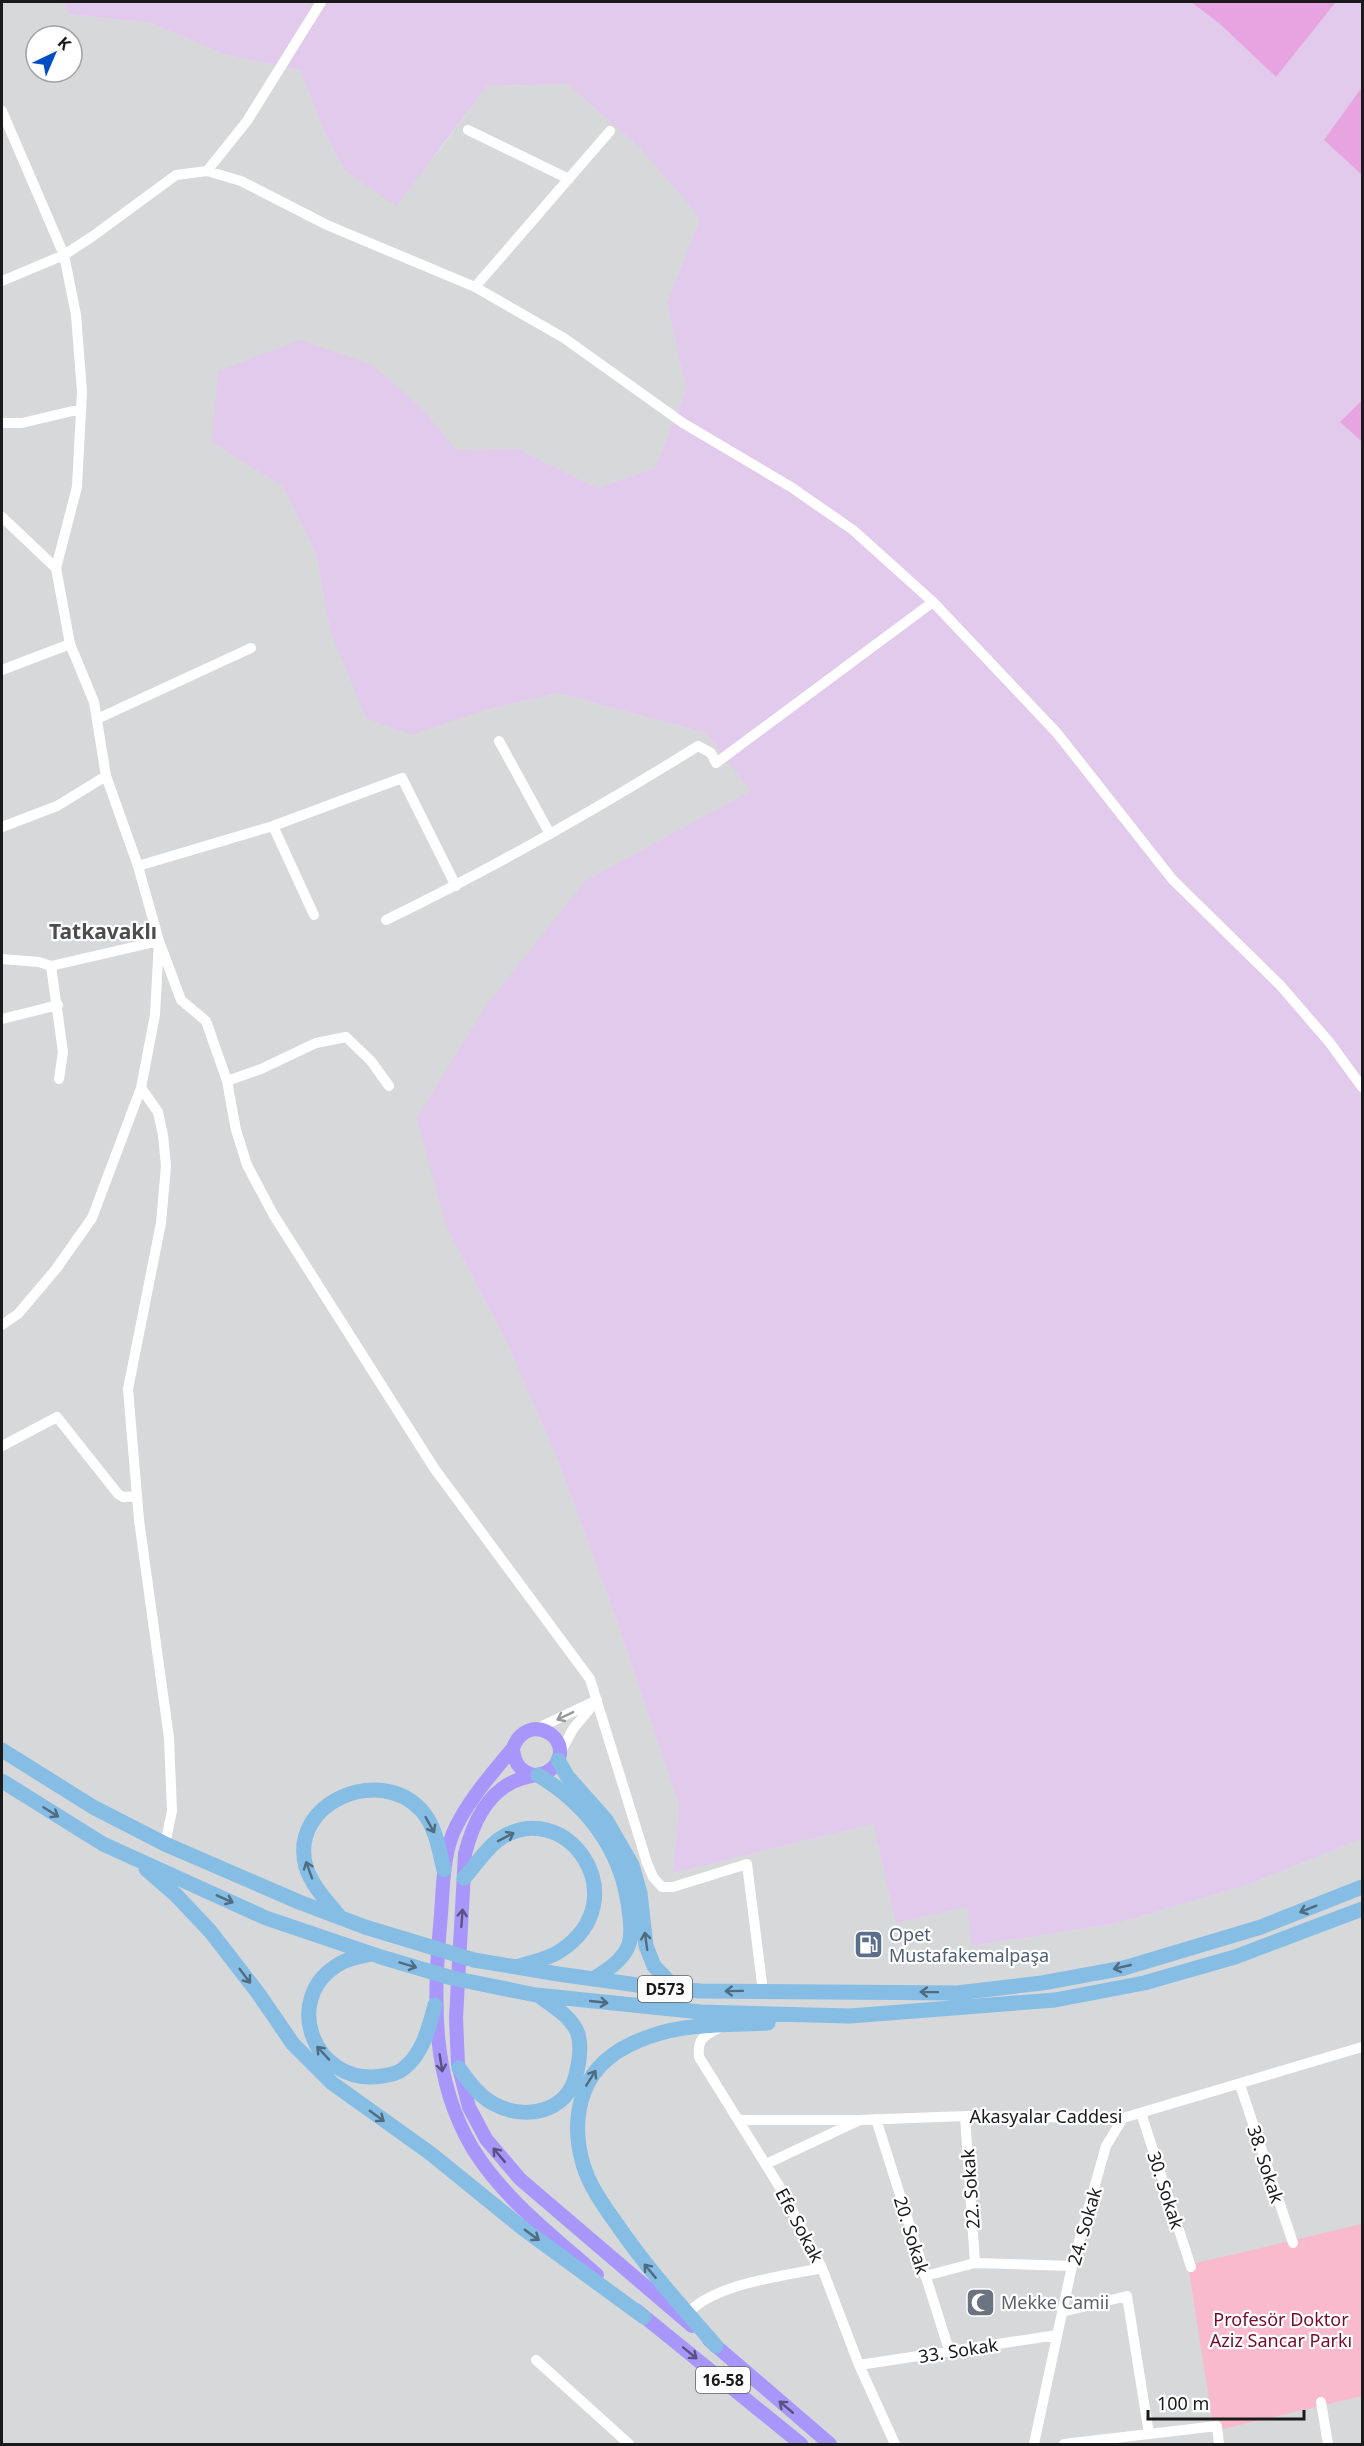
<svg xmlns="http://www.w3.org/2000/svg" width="1364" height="2446" viewBox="0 0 1364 2446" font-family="'Noto Sans',sans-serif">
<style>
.residential{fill:#d7d8d9;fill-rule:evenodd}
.farmland{fill:#e1caec}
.grass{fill:#e8a4e0}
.park{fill:#f9bace}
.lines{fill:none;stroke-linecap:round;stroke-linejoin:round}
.minor{stroke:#fff;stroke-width:10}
.major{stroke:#a896fb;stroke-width:14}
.highway{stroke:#86bde5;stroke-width:15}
.oneway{stroke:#989898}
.oneway2{stroke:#506c80}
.oneway3{stroke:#5a527f}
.labels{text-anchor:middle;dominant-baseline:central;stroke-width:4.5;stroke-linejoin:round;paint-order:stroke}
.shield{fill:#fff;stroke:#5f5f5f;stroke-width:1.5}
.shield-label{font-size:16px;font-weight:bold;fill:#1a1a1a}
.service-label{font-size:18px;fill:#4e5e75;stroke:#fff;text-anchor:start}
.street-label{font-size:18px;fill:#1a1a1a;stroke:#fff}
.worship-label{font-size:18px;fill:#5b616d;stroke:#fff;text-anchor:start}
.park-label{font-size:18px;fill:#760b2c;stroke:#fff}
.quarter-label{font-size:21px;font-weight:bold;fill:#4d4d4d;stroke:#fff}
</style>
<rect width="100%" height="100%" fill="#e3e0ec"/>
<!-- residential -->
<path class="residential" d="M2 2H63L69 14 151 23 226 55 300 70 323 129 344 170 435 156 487 86 567 84 641 149 700 218 667 303 686 389 655 468 597 488 518 449 455 450 424 411 212 442 283 487 316 553 330 630 485 710 558 693 706 733 752 791 586 880 446 1226 506 1341 557 1458 612 1607 679 1805 673 1873 873 1824 896 1923 967 1907 973 1946 1114 1924 1247 1885 1362 1839V2444H2ZM36 36H72V72H36Z"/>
<!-- farmland -->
<path class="farmland" d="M63 2H1191L1220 24 1276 77 1336 2H1362V87L1325 140 1362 175V400L1340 422 1362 442V1839L1247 1885 1114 1924 972 1946 967 1907 896 1923 873 1824 673 1873 679 1805 612 1607 557 1458 506 1341 446 1226 417 1118 485 1007 586 880 751 791 706 733 558 693 485 710 411 735 366 718 330 630 316 553 283 487 212 442 218 371 300 340 373 365 424 411 456 450 518 449 597 488 655 468 686 389 667 303 700 218 641 149 567 84 487 86 396 206 344 170 323 129 300 70 226 55 151 23 69 14Z"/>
<!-- grass -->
<path class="grass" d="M1191 2H1336L1276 77 1220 24Z
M1362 87V175L1324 140Z
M1362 400V442L1340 422Z"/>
<!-- park -->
<path class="park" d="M1362 2224V2396L1214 2431 1188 2265Z"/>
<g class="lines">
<!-- minor -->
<path class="minor" d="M2 111 64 255 76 315 82 392 77 487 56 568 70 644 94 702 106 776 138 866 159 941 155 1015 141 1088 92 1218 56 1269 18 1314 2 1325
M468 130 569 179
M207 171 247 121 321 2
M2 281 64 255 93 236 176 175 207 171 241 181 327 225 475 287 564 338 683 423 791 487 853 530 933 602 1057 733 1172 879 1280 985 1330 1043 1362 1087
M475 287 610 131
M2 423H22L81 409
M2 517 56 568
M2 670 70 644
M97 719 251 648
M499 741 550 834
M273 826 314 915
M2 827 57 806 106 776
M138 866 273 826 402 778 456 886
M386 920C493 868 597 809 698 746L711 753 716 763 933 602
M2 959 39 962 51 966 159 941 181 1000 206 1021 227 1081 236 1130 247 1165 273 1214 434 1468 590 1679 647 1863 653 1877 662 1887H673L747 1864 763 1991
M51 966 63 1052 59 1079
M2 1019 58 1005
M227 1081 261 1069 316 1043 346 1037 371 1061 389 1086
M141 1088 158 1112 163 1135 166 1166 161 1223 128 1389 139 1520 169 1738 172 1811 165 1844
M2 1446 57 1417 118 1494 123 1497 137 1496
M536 1729 597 1700 573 1729 560 1753
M722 2026C706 2036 697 2036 699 2057L784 2194 822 2268 859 2365 895 2444
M1240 2085 1293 2243
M1141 2113 1191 2267
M965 2116 975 2263
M876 2119 949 2350
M740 2120H856
M766 2164 860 2120 965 2116 1123 2118 1362 2047
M925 2276 975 2263 1072 2266
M1062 2312 1127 2296 1149 2434
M684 2317C712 2283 780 2277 822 2268
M536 2360 629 2444
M859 2365 1057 2335
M1321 2402 1328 2444
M1034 2444 1072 2266 1106 2146 1123 2118
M1064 2444 1217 2426 1219 2444"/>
<!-- major -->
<path class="major" d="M513 1748C514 1763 520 1772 535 1775
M597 2275C553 2236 504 2199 473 2149 429 2076 434 1995 441 1914 443 1888 443 1858 453 1833 467 1801 491 1775 513 1748 527 1710 574 1737 556 1764 548 1776 536 1774 523 1778 488 1788 473 1822 465 1854L456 2018 458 2064 469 2107 486 2139 520 2179 692 2326
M636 2310 801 2444
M709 2340 830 2444"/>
<!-- highway -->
<path class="highway" d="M2 1750 93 1807 165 1844 299 1902 365 1927 474 1960 558 1974 659 1988 701 1991 957 1993 1042 1983 1124 1968 1261 1927 1362 1887
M558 1760 567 1776 606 1820 632 1865 640 1893 646 1946 654 1966 676 1989
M538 1775C586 1804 620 1848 628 1903 630 1915 633 1932 629 1944 624 1960 606 1971 593 1979
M2 1781 103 1844 266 1918 381 1957 452 1978 536 1995 701 2012 850 2016 1055 2000 1144 1983 1235 1957 1362 1909
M146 1869 176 1895 210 1931 258 1993 293 2044 332 2083 430 2153 525 2230 644 2317
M464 1878C475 1866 485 1850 498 1840 565 1793 640 1899 560 1951 549 1959 531 1962 517 1967
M339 1916C327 1901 312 1886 306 1867 288 1802 381 1764 422 1811 436 1827 439 1850 444 1870
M371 1954C362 1956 349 1958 341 1963 279 1997 314 2087 382 2076 389 2075 397 2074 403 2069 423 2054 429 2027 435 2005
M459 2068C469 2082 479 2096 494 2104 526 2121 567 2112 576 2075 579 2063 582 2047 578 2034 572 2017 553 2006 539 1996
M716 2346C681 2306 646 2267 616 2223 603 2205 589 2185 583 2164 576 2140 575 2116 584 2092 595 2062 621 2046 651 2036 687 2023 730 2025 768 2023"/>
</g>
<!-- one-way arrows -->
<defs><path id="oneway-shaft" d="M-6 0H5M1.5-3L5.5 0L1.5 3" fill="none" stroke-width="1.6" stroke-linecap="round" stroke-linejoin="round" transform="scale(1.5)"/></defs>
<use class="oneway" href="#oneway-shaft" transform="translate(565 1716) rotate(154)"/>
<g class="oneway2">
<use href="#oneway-shaft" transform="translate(51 1812) rotate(32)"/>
<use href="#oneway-shaft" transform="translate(430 1825) rotate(61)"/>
<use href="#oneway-shaft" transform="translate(506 1837) rotate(-27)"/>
<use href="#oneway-shaft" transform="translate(309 1870) rotate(-110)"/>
<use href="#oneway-shaft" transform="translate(225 1899) rotate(24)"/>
<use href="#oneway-shaft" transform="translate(1308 1909) rotate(158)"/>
<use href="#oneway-shaft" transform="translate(646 1941) rotate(-98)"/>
<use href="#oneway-shaft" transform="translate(408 1965) rotate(17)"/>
<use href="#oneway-shaft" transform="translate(1122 1967) rotate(167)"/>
<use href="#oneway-shaft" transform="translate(245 1976) rotate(53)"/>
<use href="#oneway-shaft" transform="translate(734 1991) rotate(179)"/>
<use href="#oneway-shaft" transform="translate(929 1992) rotate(-179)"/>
<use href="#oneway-shaft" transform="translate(599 2002) rotate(6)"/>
<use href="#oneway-shaft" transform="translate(323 2053) rotate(-133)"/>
<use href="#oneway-shaft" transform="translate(591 2078) rotate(-58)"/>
<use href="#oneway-shaft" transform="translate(377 2116) rotate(36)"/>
<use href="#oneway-shaft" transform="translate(532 2235) rotate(36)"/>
<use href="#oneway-shaft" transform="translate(650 2271) rotate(-130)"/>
</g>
<g class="oneway3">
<use href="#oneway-shaft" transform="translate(462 1918) rotate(-86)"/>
<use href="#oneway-shaft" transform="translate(441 2063) rotate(81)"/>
<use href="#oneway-shaft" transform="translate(499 2155) rotate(-130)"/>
<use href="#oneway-shaft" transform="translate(690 2353) rotate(39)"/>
<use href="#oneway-shaft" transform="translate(786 2407) rotate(-140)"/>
</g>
<!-- icons -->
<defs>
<symbol id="fuel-square" viewBox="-11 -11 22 22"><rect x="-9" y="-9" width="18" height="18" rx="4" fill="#5c6f8a" stroke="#fff"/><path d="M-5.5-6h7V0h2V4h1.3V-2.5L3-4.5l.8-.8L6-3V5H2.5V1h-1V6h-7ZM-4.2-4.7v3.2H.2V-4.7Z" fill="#fff"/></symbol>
<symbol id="mosque-square" viewBox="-11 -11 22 22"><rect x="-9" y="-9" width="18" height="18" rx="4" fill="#6b7280" stroke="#fff"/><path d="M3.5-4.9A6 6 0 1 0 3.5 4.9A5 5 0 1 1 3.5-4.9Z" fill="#fff"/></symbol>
</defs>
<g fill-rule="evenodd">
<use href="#fuel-square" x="852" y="1928" width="33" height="33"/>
<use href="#mosque-square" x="964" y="2286" width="33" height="33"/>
</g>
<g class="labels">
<!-- shield labels -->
<g class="shield">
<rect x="638" y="1976" width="54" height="26" rx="4.5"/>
<rect x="696" y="2367" width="54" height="26" rx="4.5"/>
</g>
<g class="shield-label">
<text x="665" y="1989">D573</text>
<text x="723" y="2380">16-58</text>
</g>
<!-- service labels -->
<g class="service-label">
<text x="889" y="1934">Opet<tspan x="889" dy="21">Mustafakemalpaşa</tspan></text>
</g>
<!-- street labels -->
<g class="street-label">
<text x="1046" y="2116">Akasyalar Caddesi</text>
<text transform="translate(1266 2164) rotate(72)">38. Sokak</text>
<text transform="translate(970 2189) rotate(-94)">22. Sokak</text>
<text transform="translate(1166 2190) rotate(72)">30. Sokak</text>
<text transform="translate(800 2225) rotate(62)">Efe Sokak</text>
<text transform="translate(1084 2226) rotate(-74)">24. Sokak</text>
<text transform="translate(912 2235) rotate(73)">20. Sokak</text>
<text transform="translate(958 2350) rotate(-9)">33. Sokak</text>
</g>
<!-- worship labels -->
<g class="worship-label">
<text x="1001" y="2302">Mekke Camii</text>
</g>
<!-- park labels -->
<g class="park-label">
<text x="1281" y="2319">Profesör Doktor<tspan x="1281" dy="21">Aziz Sancar Parkı</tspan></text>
</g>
<!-- quarter labels -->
<g class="quarter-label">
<text x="103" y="931">Tatkavaklı</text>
</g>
</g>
<!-- border -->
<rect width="1364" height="2446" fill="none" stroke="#1a1a1a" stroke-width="6"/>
<!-- north arrow -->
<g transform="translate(54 54) rotate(44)"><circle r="28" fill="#ffffff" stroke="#a3a3a3" stroke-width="1.5"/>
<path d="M0-4.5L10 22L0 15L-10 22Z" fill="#014ec4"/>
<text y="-9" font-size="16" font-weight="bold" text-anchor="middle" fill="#1a1a1a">K</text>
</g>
<!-- scale -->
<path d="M1148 2410v9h156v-9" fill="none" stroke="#1a1a1a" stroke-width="3"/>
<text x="1157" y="2410" font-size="18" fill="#1a1a1a" stroke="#ffffff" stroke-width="4.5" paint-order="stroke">100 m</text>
</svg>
